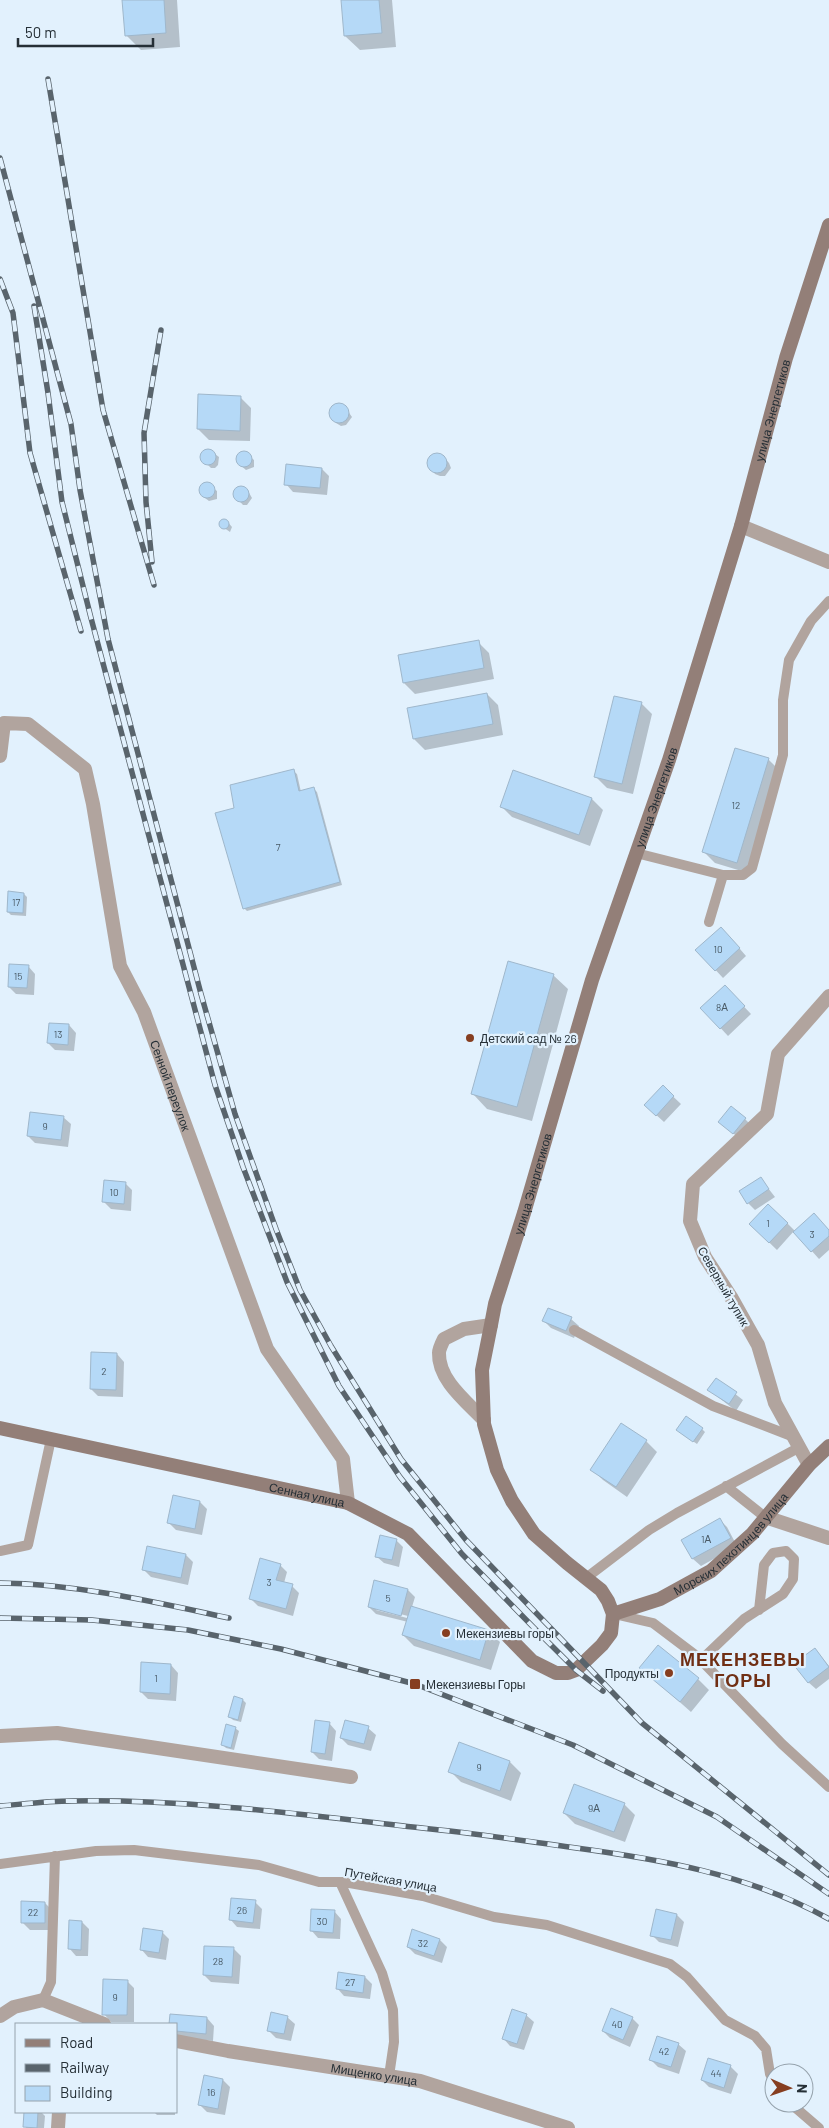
<svg xmlns="http://www.w3.org/2000/svg" width="829" height="2128" viewBox="0 0 829 2128" font-family="Barlow,sans-serif">
<style>
.shadow{fill:#0003;fill-rule:evenodd}
.building{fill:#b5d9f7;stroke:#9fb7cb}
.lines{fill:none;stroke-linecap:round;stroke-linejoin:round}
.service{stroke:#b1a49e;stroke-width:10}
.minor{stroke:#b1a49e;stroke-width:14}
.secondary{stroke:#937f78;stroke-width:14}
.rail-casing{stroke:#59646c;stroke-width:5.5}
.rail{stroke:#e2f1fd;stroke-width:4;stroke-dasharray:11;stroke-linecap:butt}
.poi-dot{fill:#863e20;stroke:#e2f1fd;stroke-width:2}
.labels{text-anchor:middle;dominant-baseline:central;stroke-width:4.5;stroke-linejoin:round;paint-order:stroke}
.number-label{font-size:10px;fill:#495a66}
.street-label{font-size:12px;fill:#252f36;stroke:#e2f1fd}
.poi-label{font-size:12px;fill:#252f36;stroke:#e2f1fd;text-anchor:start}
.district-label{font-size:18px;font-weight:bold;letter-spacing:1px;fill:#702f14;stroke:#e2f1fd}
</style>
<rect width="100%" height="100%" fill="#e2f1fd"/>
<!-- shadow -->
<path class="shadow" d="M124 0H177L180 47 141 50 126 35Z
M342 0H392L396 47 360 50 345 36Z
M240 397 251 408 250 441 209 440 198 429Z
M338 403 343 404 352 417 346 425 341 426 336 423 330 415 333 405Z
M208 449 219 457 218 465 215 468H211L201 458 204 451Z
M244 452 254 460V467L246 470 239 464 237 456Z
M437 454 442 455 449 463 451 468 445 476H440L435 474 429 466V460Z
M288 466 322 469 329 476 327 495 293 492 286 484Z
M206 483 217 491V499L209 501 201 495 200 487Z
M241 486 248 491 252 498 247 505H243L234 495V491Z
M223 520H226L232 527 230 532 220 525Z
M478 642 489 653 494 679 415 694 404 683 399 656Z
M487 694 498 705 503 735 425 750 414 739Z
M641 703 652 714 633 794 607 788 596 777Z
M768 759 779 770 748 873 715 863 704 852Z
M293 771 297 774 301 792 314 789 317 792 342 885 247 911 244 908 236 808Z
M514 771 592 799 603 810 590 846 512 817 501 806Z
M24 894 27 897 26 916 11 915 8 912Z
M728 935 746 956 723 978 697 950Z
M28 966 35 974 34 995 16 994 9 987Z
M553 975 568 989 532 1121 487 1109 473 1094Z
M732 994 751 1014 728 1036 702 1008Z
M69 1025 76 1033 74 1051 55 1050 48 1043Z
M663 1087 681 1104 664 1122 653 1112Z
M63 1117 71 1124 68 1147 35 1143 28 1136Z
M745 1119 752 1126 741 1140 720 1122Z
M761 1179 775 1197 755 1210 748 1203Z
M125 1183 132 1190 131 1211 111 1209 104 1202Z
M787 1223 795 1231H829V1250L819 1259 794 1231 777 1250 750 1224Z
M571 1319 579 1326 574 1338 551 1328 544 1321Z
M117 1354 124 1362 123 1397 98 1396 91 1389Z
M716 1379 743 1400 736 1411 709 1390Z
M702 1429 705 1432 697 1444 681 1433Z
M646 1441 657 1452 627 1497 603 1480 592 1469Z
M200 1502 207 1509 202 1535 176 1530 169 1523Z
M720 1520 727 1527 737 1546 701 1566 693 1559 683 1540Z
M396 1540 403 1547 399 1567 384 1563 376 1556Z
M186 1555 193 1562 188 1585 151 1577 144 1570Z
M280 1565 287 1572 284 1583 292 1586 299 1593 293 1616 258 1606 250 1598Z
M408 1590 415 1597 412 1607 489 1631 500 1642 491 1670 414 1646 403 1635 408 1622 376 1614 369 1607ZM376 1608 408 1616 407 1618 376 1610Z
M815 1649 829 1666V1679L816 1689 808 1682Z
M171 1665 178 1673 176 1701 148 1699 141 1692Z
M641 1668 698 1679 709 1690 691 1712Z
M243 1700 246 1703 241 1722 233 1720 230 1717Z
M329 1723 336 1731 332 1761 319 1759 312 1752Z
M235 1728 239 1731 234 1750 226 1748 223 1745Z
M368 1728 376 1735 371 1751 348 1745 341 1738Z
M510 1762 521 1773 511 1801 461 1782 450 1771Z
M624 1804 635 1815 625 1842 575 1824 564 1813Z
M255 1902 262 1909 260 1929 237 1927 230 1919Z
M45 1903 52 1910V1930H30L23 1923Z
M334 1911 341 1919 340 1939 318 1938 311 1930Z
M677 1915 684 1922 678 1947 659 1942 652 1935Z
M82 1922 89 1929 88 1956H76L69 1948Z
M162 1932 169 1939 166 1960 148 1957 141 1949Z
M440 1940 447 1947 442 1963 415 1954 408 1947Z
M234 1949 241 1956 239 1984 211 1982 204 1975Z
M365 1977 372 1984 370 1999 344 1996 337 1988Z
M127 1981 134 1988V2022H111L104 2014Z
M171 2015 207 2018 214 2026 213 2041 177 2037 176 2024H170Z
M526 2015 534 2022 524 2050 510 2046 503 2038Z
M287 2017 295 2024 291 2041 276 2038 269 2031Z
M632 2018 639 2025 630 2047 610 2038 603 2031Z
M678 2044 686 2051 679 2074 658 2067 651 2060Z
M730 2066 738 2074 731 2094 709 2087 702 2080Z
M205 2077 223 2080 230 2087 225 2115 207 2112 200 2105Z
M26 2112H41L45 2116 44 2128H26Z
M154 2112H175V2115H157Z"/>
<!-- building -->
<path class="building" d="M122 0H164L166 33 125 36Z
M341 0H379L382 33 344 36Z
M198 394 241 396 240 431 197 429Z
M329 413a10 10 0 1 1 20 0a10 10 0 1 1-20 0Z
M200 457a8 8 0 1 1 16 0a8 8 0 1 1-16 0Z
M236 459a8 8 0 1 1 16 0a8 8 0 1 1-16 0Z
M427 463a10 10 0 1 1 20 0a10 10 0 1 1-20 0Z
M286 464 322 468 320 488 284 485Z
M199 490a8 8 0 1 1 16 0a8 8 0 1 1-16 0Z
M233 494a8 8 0 1 1 16 0a8 8 0 1 1-16 0Z
M219 524a5 5 0 1 1 10 0a5 5 0 1 1-10 0Z
M479 640 484 668 403 683 398 655Z
M487 693 493 724 413 739 407 708Z
M614 696 642 702 622 784 594 777Z
M735 748 769 758 737 863 702 852Z
M294 769 299 791 314 787 340 882 243 909 215 813 234 808 230 785Z
M513 770 592 798 579 835 500 807Z
M8 891 24 893 23 913 7 912Z
M721 927 740 948 715 971 695 950Z
M508 961 554 974 517 1107 471 1094Z
M9 964 29 965 27 988 8 987Z
M725 985 745 1006 720 1029 700 1008Z
M49 1023 69 1024 68 1045 47 1043Z
M663 1085 674 1096 656 1116 644 1105Z
M731 1106 746 1118 733 1134 718 1122Z
M30 1112 64 1116 61 1140 27 1136Z
M761 1177 769 1189 747 1204 739 1191Z
M104 1180 126 1182 124 1204 102 1202Z
M768 1204 788 1223 769 1243 749 1224Z
M814 1213 829 1230V1236L811 1252 793 1232Z
M548 1308 572 1317 566 1331 542 1321Z
M91 1352 117 1353 116 1390 90 1389Z
M716 1378 737 1392 729 1404 707 1390Z
M686 1416 703 1428 693 1442 676 1430Z
M621 1423 647 1440 616 1487 590 1470Z
M173 1495 200 1501 195 1529 167 1523Z
M720 1518 731 1538 692 1559 681 1540Z
M380 1535 397 1539 392 1560 375 1557Z
M147 1546 186 1554 181 1578 142 1570Z
M260 1558 281 1564 276 1580 293 1584 286 1609 249 1599Z
M374 1580 408 1589 401 1616 368 1607Z
M411 1606 489 1630 480 1660 402 1635Z
M658 1645 699 1678 680 1702 639 1668Z
M815 1648 829 1667 808 1683 793 1664Z
M141 1662 171 1664 170 1694 140 1692Z
M234 1696 243 1699 238 1720 228 1717Z
M315 1720 330 1722 325 1754 311 1752Z
M345 1720 369 1726 364 1744 340 1738Z
M226 1724 236 1727 231 1748 221 1745Z
M459 1742 510 1761 500 1791 448 1772Z
M574 1784 625 1803 614 1832 563 1813Z
M231 1898 256 1900 253 1923 229 1920Z
M21 1901 45 1902V1923H21Z
M311 1909 335 1910 333 1933 310 1931Z
M656 1909 677 1914 671 1940 650 1936Z
M69 1920 82 1921 81 1950 68 1949Z
M143 1928 163 1931 159 1953 140 1950Z
M412 1929 440 1939 434 1956 407 1947Z
M204 1946 234 1947 232 1977 203 1975Z
M338 1972 365 1976 363 1993 336 1989Z
M103 1979 128 1980 127 2015H102Z
M611 2008 633 2017 623 2040 602 2031Z
M512 2009 527 2014 517 2044 502 2039Z
M271 2012 288 2016 284 2034 267 2031Z
M170 2014 207 2017 206 2034 176 2031V2024H169Z
M657 2036 679 2043 671 2067 649 2060Z
M708 2058 731 2065 724 2088 701 2080Z
M204 2075 223 2079 218 2109 198 2105Z
M24 2112H38L37 2128 23 2127Z"/>
<g class="lines">
<!-- service -->
<path class="service" d="M636 853 723 875H743L752 868 783 755V700L789 660 811 621 829 601
M709 922 723 875
M574 1330 713 1406 794 1437
M726 1486 765 1517
M0 1551 28 1545 51 1439
M586 1578 649 1530 677 1513 800 1447
M614 1614 653 1623 698 1657 782 1744 829 1787
M701 1660 744 1619 783 1594 793 1579 794 1559 786 1551 773 1553 764 1565 759 1610
M0 1864 96 1851 134 1850 259 1865 319 1882H344L423 1896 494 1917 547 1925 670 1964 687 1977 725 2020 755 2036 766 2049 770 2074 774 2080
M340 1882 382 1973 393 2010 394 2042 389 2076
M43 2000 51 1982 55 1856
M790 2103 819 2128"/>
<!-- minor -->
<g class="minor">
<path d="M741 526 829 562"/>
<path id="s1" d="M0 756 4 723 28 724 85 769 93 804 120 966 144 1012 267 1349 343 1459 348 1503"/>
<path d="M484 1420C467 1402 438 1380 439 1353 439 1349 442 1343 444 1339L464 1329 491 1325"/>
<path d="M809 1465 775 1403 758 1345 731 1297 705 1257 690 1221 693 1184 767 1114 778 1054 829 996"/>
<path d="M765 1517 829 1538"/>
<path d="M0 1736 57 1733 351 1777"/>
<path d="M0 2016 14 2007 43 2000 104 2024"/>
<path id="s2" d="M176 2041 228 2051 420 2081 568 2128"/>
<path d="M58 2128 59 2112"/>
</g>
<!-- secondary -->
<g class="secondary">
<path id="s3" d="M0 1428 348 1503 408 1534 532 1661 556 1673H568L576 1670 602 1645 611 1633 613 1614 608 1601 601 1590 567 1563 534 1534 512 1501 497 1470 484 1424 482 1370 491 1325 495 1304 524 1213 592 980 669 760 741 526 786 358 829 225"/>
<path id="s4" d="M613 1614 660 1599 711 1571 752 1534 809 1465 829 1446"/>
</g>
<defs>
<path id="rail" d="M48 79 103 410 154 585
M0 158 71 424 80 490 108 639 201 994 235 1114 276 1229 300 1290 331 1346 401 1459 466 1540 642 1723 829 1875
M0 279 13 313 30 453 81 631
M34 306 48 393 62 502 91 618 215 1085 243 1167 287 1282 339 1386 400 1477 462 1554 538 1632 576 1670 603 1691
M152 562 146 502 144 433 161 330
M0 1583C78 1584 154 1602 229 1618
M0 1618 92 1620 188 1630 281 1649 415 1684 573 1745 717 1817 829 1894
M0 1806C24 1804 48 1801 72 1801 189 1799 306 1815 422 1828 472 1833 520 1840 569 1847 659 1859 749 1874 829 1919"/>
</defs>
<!-- rail casing -->
<use href="#rail" class="rail-casing"/>
<!-- rail -->
<use href="#rail" class="rail"/>
</g>
<!-- markers -->
<g class="poi-dot">
<circle cx="470" cy="1038" r="5"/>
<circle cx="446" cy="1633" r="5"/>
<circle cx="669" cy="1673" r="5"/>
<rect x="409" y="1678" width="12" height="12" rx="2.5"/>
</g>
<g class="labels">
<!-- number labels -->
<g class="number-label">
<text x="736" y="805">12</text>
<text x="278" y="847">7</text>
<text x="16" y="902">17</text>
<text x="718" y="949">10</text>
<text x="18" y="976">15</text>
<text x="722" y="1007">8А</text>
<text x="58" y="1034">13</text>
<text x="45" y="1126">9</text>
<text x="114" y="1192">10</text>
<text x="768" y="1223">1</text>
<text x="812" y="1234">3</text>
<text x="104" y="1371">2</text>
<text x="706" y="1539">1А</text>
<text x="269" y="1582">3</text>
<text x="388" y="1598">5</text>
<text x="156" y="1678">1</text>
<text x="479" y="1767">9</text>
<text x="594" y="1808">9А</text>
<text x="242" y="1910">26</text>
<text x="33" y="1912">22</text>
<text x="322" y="1921">30</text>
<text x="423" y="1943">32</text>
<text x="218" y="1961">28</text>
<text x="350" y="1982">27</text>
<text x="115" y="1997">9</text>
<text x="617" y="2024">40</text>
<text x="664" y="2051">42</text>
<text x="716" y="2073">44</text>
<text x="211" y="2092">16</text>
</g>
<!-- street labels -->
<g class="street-label">
<text stroke="none"><textPath href="#s3" startOffset="2012">улица Энергетиков</textPath></text>
<text stroke="none"><textPath href="#s3" startOffset="1608">улица Энергетиков</textPath></text>
<text stroke="none"><textPath href="#s1" startOffset="460">Сенной переулок</textPath></text>
<text stroke="none"><textPath href="#s3" startOffset="1202">улица Энергетиков</textPath></text>
<text transform="translate(724 1286) rotate(60)">Северный тупик</text>
<text stroke="none"><textPath href="#s3" startOffset="314">Сенная улица</textPath></text>
<text stroke="none"><textPath href="#s4" startOffset="140">Морских пехотинцев улица</textPath></text>
<text transform="translate(391 1879) rotate(10)">Путейская улица</text>
<text stroke="none"><textPath href="#s2" startOffset="201">Мищенко улица</textPath></text>
</g>
<!-- poi labels -->
<g class="poi-label">
<text x="480" y="1038">Детский сад № 26</text>
<text x="456" y="1633">Мекензиевы горы</text>
<text x="659" y="1673" text-anchor="end">Продукты</text>
<text x="426" y="1684">Мекензиевы Горы</text>
</g>
<!-- district labels -->
<g class="district-label">
<text x="743" y="1659">МЕКЕНЗЕВЫ<tspan x="743" dy="21">ГОРЫ</tspan></text>
</g>
</g>
<!-- legend -->
<rect x="15" y="2023" width="162" height="90" fill="#e2f1fd" stroke="#96a3ad"/>
<rect x="25" y="2039" width="25" height="8" fill="#937f78" stroke="#96a3ad"/>
<text x="60" y="2048" font-size="15" fill="#252f36">Road</text>
<rect x="25" y="2064" width="25" height="8" fill="#59646c" stroke="#96a3ad"/>
<text x="60" y="2073" font-size="15" fill="#252f36">Railway</text>
<rect x="25" y="2086" width="25" height="15" fill="#b5d9f7" stroke="#96a3ad"/>
<text x="60" y="2098" font-size="15" fill="#252f36">Building</text>
<!-- north arrow -->
<g transform="translate(789 2088) rotate(92)"><circle r="24" fill="#e2f1fd" stroke="#96a3ad"/>
<path d="M0-4L9 19L0 12L-9 19Z" fill="#863e20"/>
<text y="-8" font-size="14" font-weight="bold" text-anchor="middle" fill="#252f36">N</text>
</g>
<!-- scale -->
<path d="M18 38v8h135v-8" fill="none" stroke="#252f36" stroke-width="2.5"/>
<text x="25" y="38" font-size="15" fill="#252f36" stroke="#e2f1fd" stroke-width="4" paint-order="stroke">50 m</text>
</svg>
